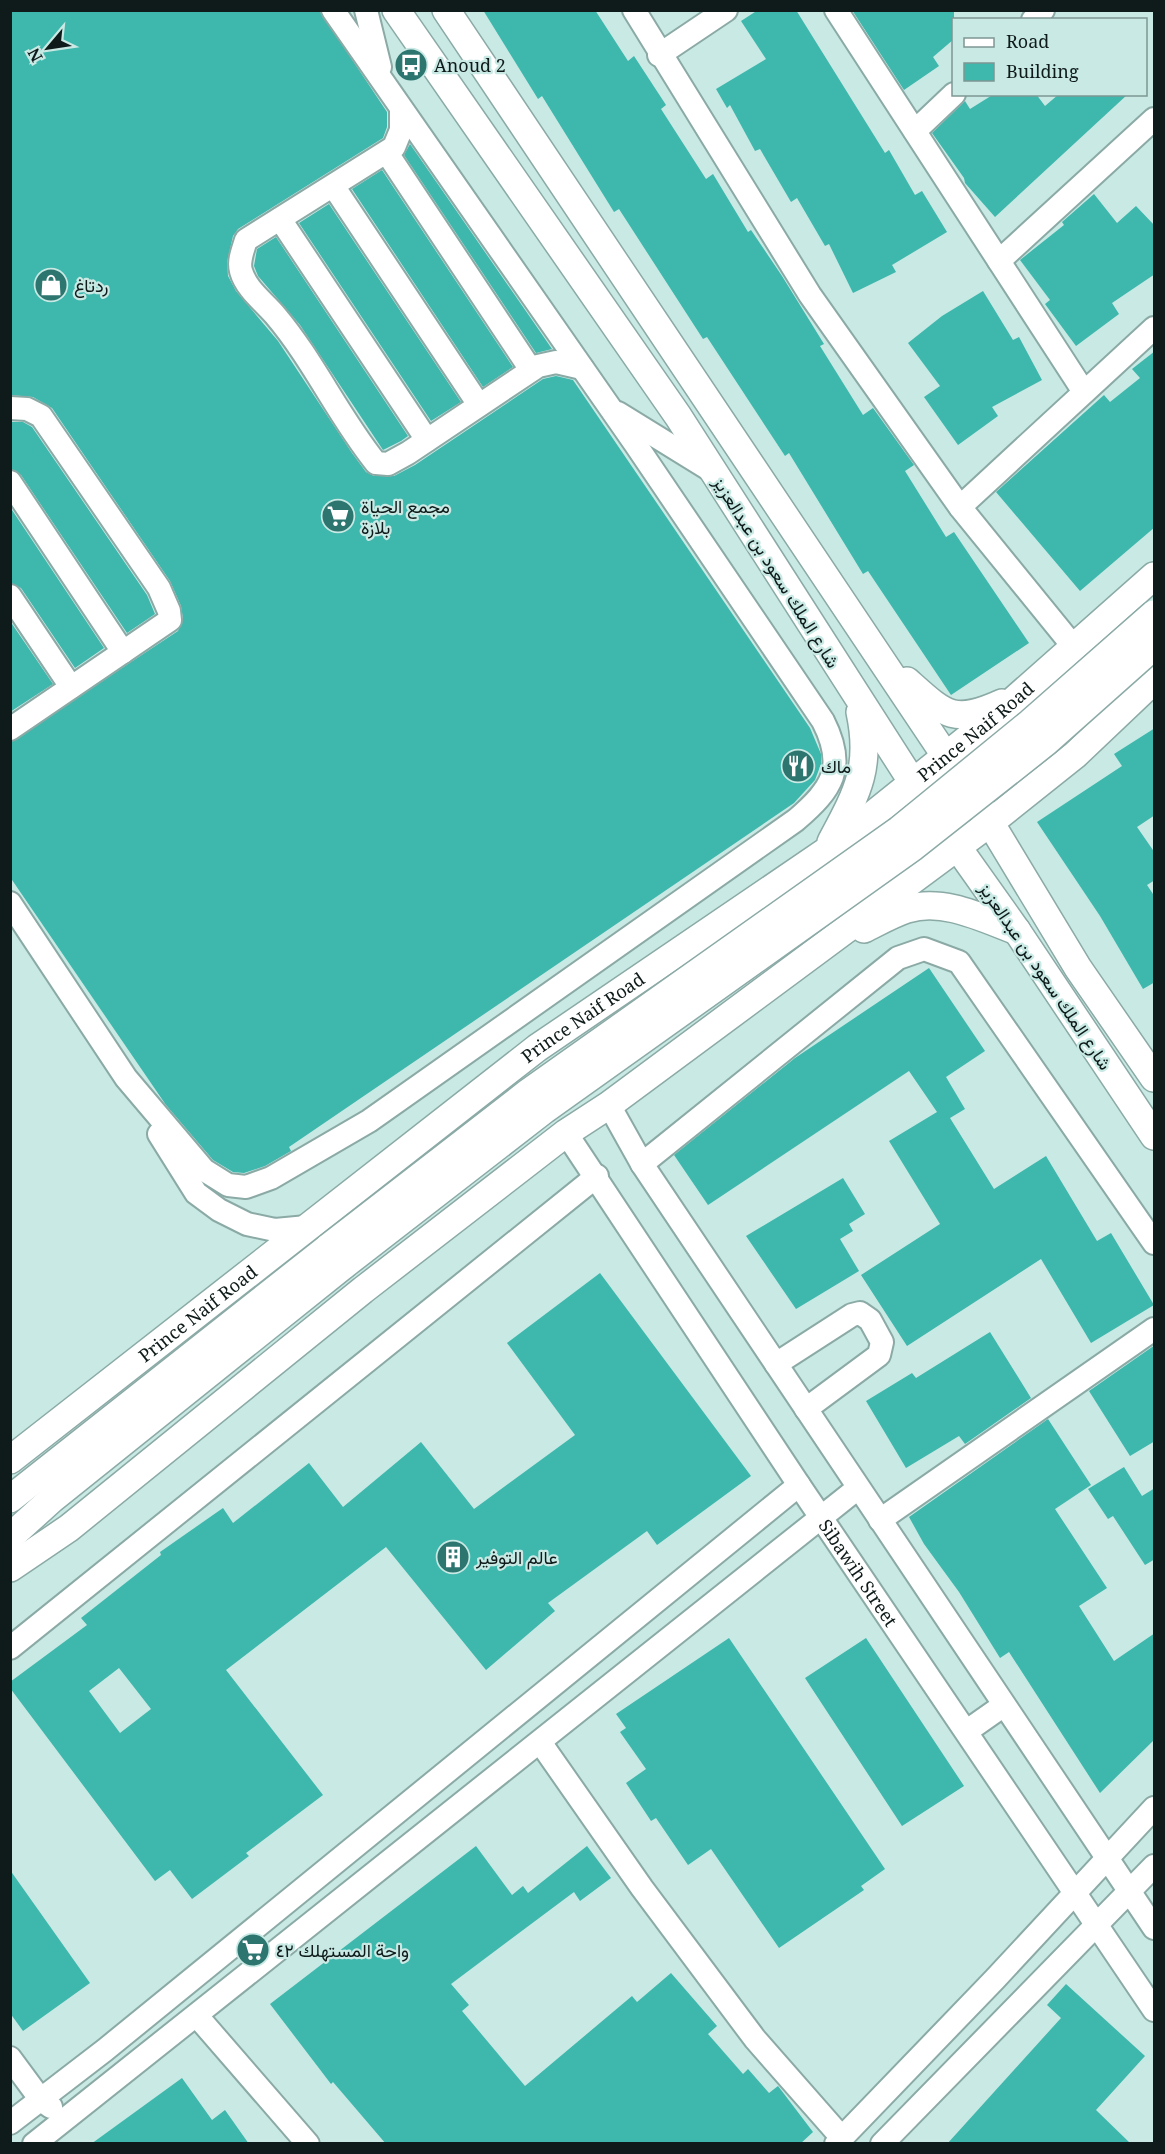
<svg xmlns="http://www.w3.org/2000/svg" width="1165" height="2154" viewBox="0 0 1165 2154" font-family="'Noto Serif',Vazirmatn,serif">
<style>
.building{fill:#3eb7ad;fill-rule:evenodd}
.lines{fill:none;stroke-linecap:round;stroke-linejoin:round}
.minor-casing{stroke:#8baaa6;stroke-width:26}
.major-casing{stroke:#8baaa6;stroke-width:30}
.minor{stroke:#fff;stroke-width:22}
.major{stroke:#fff;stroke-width:27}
.major-bridge-casing{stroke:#8baaa6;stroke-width:30;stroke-linecap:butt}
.major-bridge{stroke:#fff;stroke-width:27}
.labels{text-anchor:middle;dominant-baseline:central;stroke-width:4.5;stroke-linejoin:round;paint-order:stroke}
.poi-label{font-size:18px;fill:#0f1b1a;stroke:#c8e9e4;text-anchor:start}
.street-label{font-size:18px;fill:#0f1b1a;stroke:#c8e9e4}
</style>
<rect width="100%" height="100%" fill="#c8e9e4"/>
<!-- building -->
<path class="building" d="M10 10H319L387 112V127L383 138 238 229 233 236 227 262 228 276 236 291 278 341 352 453 366 472 374 476H394L415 465 543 379 556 376 573 380 810 728 821 754V764L815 780 794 803 289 1147 291 1151 265 1166 244 1173 233 1172 213 1160 166 1105 10 877V742L178 631 183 619 181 606 170 581 52 408 33 397 10 395Z
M483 10H595L628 61 634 56 666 105 661 109 706 179 713 174 748 232 751 230 782 276 824 344 820 346 863 415 873 408 914 465 905 471 946 537 954 532 1029 643 951 695 868 571 863 574 789 453 785 456 707 337 703 339 619 209 614 212 542 96 538 99Z
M758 10H796L885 153 889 150 915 195 922 191 947 232 892 265 896 272 853 293 829 244 825 246 797 198 791 202 760 149 755 151 730 105 727 108 716 89 766 59 741 21Z
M852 10H954V39L933 57 939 66 904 90Z
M994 94H1036L1045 106 1059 94H1128L995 217 965 183 964 178 932 133 965 101 970 109Z
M410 144 530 317 552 349 536 353 404 155Z
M382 170 513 367 483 387 352 189Z
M1094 194 1117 223 1136 206 1155 226V274L1112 303 1119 314 1076 346 1045 304 1050 300 1020 260 1064 225 1062 222Z
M329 204 461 402 431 421 299 223Z
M276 237 408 436 401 441 383 450 300 325 258 276 254 266 257 249Z
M983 291 1013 340 1019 337 1042 380 992 407 998 416 958 445 924 397 940 386 908 343 942 316Z
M1155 351V527L1080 591 996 492 1104 395 1110 402 1140 378 1132 369Z
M10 422H23L32 427 147 595 155 614 127 633 21 475 10 469Z
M10 507 104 648 75 668 21 588 10 583Z
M10 621 53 684 10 712Z
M1155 728V815L1137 827 1155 853V880L1147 885 1155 897V982L1143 989 1100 916 1037 822 1122 766 1114 754Z
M929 968 985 1051 946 1077 965 1109 950 1118 994 1189 1046 1156 1097 1241 1111 1233 1154 1305 1091 1343 1041 1259 907 1346 861 1275 940 1224 889 1141 937 1112 909 1071 708 1205 674 1155 795 1058Z
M843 1178 865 1214 849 1224 853 1231 840 1239 859 1271 796 1309 746 1236Z
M600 1273 751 1476 657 1545 647 1531 548 1603 555 1611 486 1670 386 1547 226 1670 323 1795 246 1853 249 1856 192 1899 170 1870 155 1881 10 1688V1682L87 1625 81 1618 161 1555 160 1552 223 1508 233 1523 309 1463 343 1507 421 1442 474 1509 575 1435 507 1343ZM119 1668 151 1709 120 1733 89 1691Z
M990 1332 1031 1398 965 1444 959 1436 906 1468 866 1401 912 1373 916 1378Z
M1155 1345V1441L1130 1456 1089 1391Z
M1048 1419 1091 1485 1055 1509 1107 1588 1079 1606 1114 1661 1155 1633V1739L1100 1793 1009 1652 1000 1658 959 1592 924 1544 909 1517Z
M1124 1467 1142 1496 1155 1488V1559L1145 1565 1113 1516 1108 1519 1088 1489Z
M729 1638 885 1869 861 1886 864 1890 779 1948 711 1849 688 1865 656 1818 651 1821 626 1783 646 1769 620 1732 626 1728 616 1714Z
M866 1638 964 1786 902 1826 805 1678Z
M476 1846 512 1895 523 1886 528 1893 587 1846 611 1878 580 1901 574 1892 451 1984 469 2005 462 2011 525 2086 632 1996 637 2002 671 1973 717 2026 708 2034 743 2074 748 2069 769 2093 778 2086 813 2132 800 2144H386L333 2082 331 2084 270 2004Z
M10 1870 90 1983 23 2031 10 2013Z
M1066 1984 1145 2056 1096 2110 1131 2144H947L1061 2018 1047 2005Z
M182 2078 212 2120 225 2110 249 2144H91Z"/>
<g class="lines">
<defs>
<g id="minor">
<path d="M366 10 380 67"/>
<path d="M634 10 810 295 960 507 1073 646"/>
<path d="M836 10 1084 392"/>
<path d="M1033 20 1043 10"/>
<path d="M659 55 726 10"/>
<path d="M401 109V130L394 147 246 240C243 250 238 261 241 271 246 289 264 302 275 315 314 361 338 416 376 463L388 464 408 453 538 366 556 362 582 368"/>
<path d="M915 131 954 94"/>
<path d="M387 153 531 370"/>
<path d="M334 187 479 405"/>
<path d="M280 219 427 440"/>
<path d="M999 261 1154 119"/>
<path d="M10 408 27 409 41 416 159 588 169 611 170 620 10 729"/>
<path d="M618 413 712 471"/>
<path d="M10 482 123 652"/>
<path d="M960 507 1154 328"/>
<path d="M10 596 71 687"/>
<path d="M10 903 126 1078 204 1170 228 1185 246 1187 271 1178 369 1121 796 820C832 789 847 768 823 721L636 445 333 10"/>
<path d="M609 1105 642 1164 1154 1928"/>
<path id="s1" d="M566 1133 799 1485 1154 2010"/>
<path d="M159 1134 196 1193 219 1210 247 1224 275 1230 307 1227"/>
<path d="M642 1164 898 958 924 949 959 962 1154 1243"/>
<path d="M776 1364 852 1315 860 1313 870 1320 882 1342 879 1355 806 1409"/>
<path d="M880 1520 1154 1329"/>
<path d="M10 1648 597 1176"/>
<path d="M967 1731 1004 1705"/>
<path d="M540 1742 642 1888 755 2039 842 2138"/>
<path d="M197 2016 308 2144"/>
<path d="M10 2058 41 2100 51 2107"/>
<path d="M10 2123 105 2050 799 1485"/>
<path d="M34 2144 858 1488"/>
<path d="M836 2144 995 1979 1154 1808"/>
<path d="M882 2144 1154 1866"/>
</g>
<g id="major">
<path d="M396 10 678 416 922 797"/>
<path d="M446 10 955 770"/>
<path d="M907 681C945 715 953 725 1002 703"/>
<path d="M982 809 1078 968 1154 1078"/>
<path d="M946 831 1017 931 1154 1136"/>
<path d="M831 842C857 793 872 768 860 712"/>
<path d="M864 929C878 922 892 914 907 909 944 898 982 918 1017 931"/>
<path id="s2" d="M10 1460 537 1048 834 846 997 715 1154 576"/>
<path d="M10 1499 329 1247"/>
<path d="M10 1537 52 1499 344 1265"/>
<path d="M10 1568 69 1528 363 1290 566 1133 609 1105 991 822 1075 755 1154 680"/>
</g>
</defs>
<!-- minor casing -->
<use href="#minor" class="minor-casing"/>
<!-- major casing -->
<use href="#major" class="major-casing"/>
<!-- minor -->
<use href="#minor" class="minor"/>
<!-- major -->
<use href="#major" class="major"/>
<defs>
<path id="major-bridge" d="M329 1247 529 1092 899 830 1030 723 1154 614
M344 1265 544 1110 913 847 1046 742 1154 646"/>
</defs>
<!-- major-bridge casing -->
<use href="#major-bridge" class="major-bridge-casing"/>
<!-- major-bridge -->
<use href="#major-bridge" class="major-bridge"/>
</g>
<!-- icons -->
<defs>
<symbol id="bus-disc" viewBox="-11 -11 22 22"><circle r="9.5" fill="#2d756f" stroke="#c8e9e4"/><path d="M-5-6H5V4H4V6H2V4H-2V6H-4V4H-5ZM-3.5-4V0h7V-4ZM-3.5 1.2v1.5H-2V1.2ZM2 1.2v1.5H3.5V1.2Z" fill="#fff"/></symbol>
<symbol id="shop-disc" viewBox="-11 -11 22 22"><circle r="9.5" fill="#2d756f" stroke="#c8e9e4"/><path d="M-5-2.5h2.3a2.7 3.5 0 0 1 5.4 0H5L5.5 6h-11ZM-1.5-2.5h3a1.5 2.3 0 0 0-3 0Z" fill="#fff"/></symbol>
<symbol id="supermarket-disc" viewBox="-11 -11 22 22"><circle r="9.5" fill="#2d756f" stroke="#c8e9e4"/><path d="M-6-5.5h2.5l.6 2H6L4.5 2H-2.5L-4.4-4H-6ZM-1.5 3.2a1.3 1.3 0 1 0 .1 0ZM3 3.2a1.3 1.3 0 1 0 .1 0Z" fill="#fff"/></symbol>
<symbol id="restaurant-disc" viewBox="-11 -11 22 22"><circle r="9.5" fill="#2d756f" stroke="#c8e9e4"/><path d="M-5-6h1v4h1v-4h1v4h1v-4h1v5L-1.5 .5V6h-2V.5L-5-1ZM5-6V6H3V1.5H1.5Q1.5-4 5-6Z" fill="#fff"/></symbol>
<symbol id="building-disc" viewBox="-11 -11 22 22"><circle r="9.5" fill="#2d756f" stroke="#c8e9e4"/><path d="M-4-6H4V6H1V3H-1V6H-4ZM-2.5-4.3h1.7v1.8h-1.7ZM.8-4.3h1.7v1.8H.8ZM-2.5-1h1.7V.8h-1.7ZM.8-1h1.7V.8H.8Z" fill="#fff"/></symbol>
</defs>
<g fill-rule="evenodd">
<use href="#bus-disc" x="392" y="46" width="38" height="38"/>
<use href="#shop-disc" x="32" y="266" width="38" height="38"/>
<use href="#supermarket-disc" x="319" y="497" width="38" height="38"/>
<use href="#restaurant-disc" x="779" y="747" width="38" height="38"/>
<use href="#building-disc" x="434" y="1538" width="38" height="38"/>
<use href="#supermarket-disc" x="234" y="1931" width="38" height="38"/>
</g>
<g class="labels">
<!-- poi labels -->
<g class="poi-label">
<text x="434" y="65">Anoud 2</text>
<text x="74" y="285">ردتاغ</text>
<text x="361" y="506">مجمع الحياة<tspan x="361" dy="21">بلازة</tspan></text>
<text x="821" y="766">ماك</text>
<text x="476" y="1557">عالم التوفير</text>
<text x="276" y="1950">واحة المستهلك ٤٢</text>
</g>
<!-- street labels -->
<g class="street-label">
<text transform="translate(777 572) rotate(58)">شارع الملك سعود بن عبدالعزيز</text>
<text stroke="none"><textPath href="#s2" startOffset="1210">Prince Naif Road</textPath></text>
<text transform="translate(1046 976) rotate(56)">شارع الملك سعود بن عبدالعزيز</text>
<text stroke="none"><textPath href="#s2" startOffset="724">Prince Naif Road</textPath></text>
<text stroke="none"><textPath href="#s2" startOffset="238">Prince Naif Road</textPath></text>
<text stroke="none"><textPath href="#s1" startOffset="528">Sibawih Street</textPath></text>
</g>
</g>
<!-- border -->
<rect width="1165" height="2154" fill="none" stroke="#0f1b1a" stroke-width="24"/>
<!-- legend -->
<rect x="952" y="18" width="195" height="78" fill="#c8e9e4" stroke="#7e9793" stroke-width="1.5"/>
<rect x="964" y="38" width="30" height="9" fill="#ffffff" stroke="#7e9793" stroke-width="1.5"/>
<text x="1006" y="48" font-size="18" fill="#0f1b1a">Road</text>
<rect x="964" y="63" width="30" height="18" fill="#3eb7ad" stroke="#7e9793" stroke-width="1.5"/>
<text x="1006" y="78" font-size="18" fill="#0f1b1a">Building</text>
<!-- north arrow -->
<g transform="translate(48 48) rotate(241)" stroke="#c8e9e4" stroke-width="4.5" paint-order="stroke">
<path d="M0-4.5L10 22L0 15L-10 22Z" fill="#0f1b1a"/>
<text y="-9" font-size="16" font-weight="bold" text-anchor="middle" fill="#0f1b1a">N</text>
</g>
</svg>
